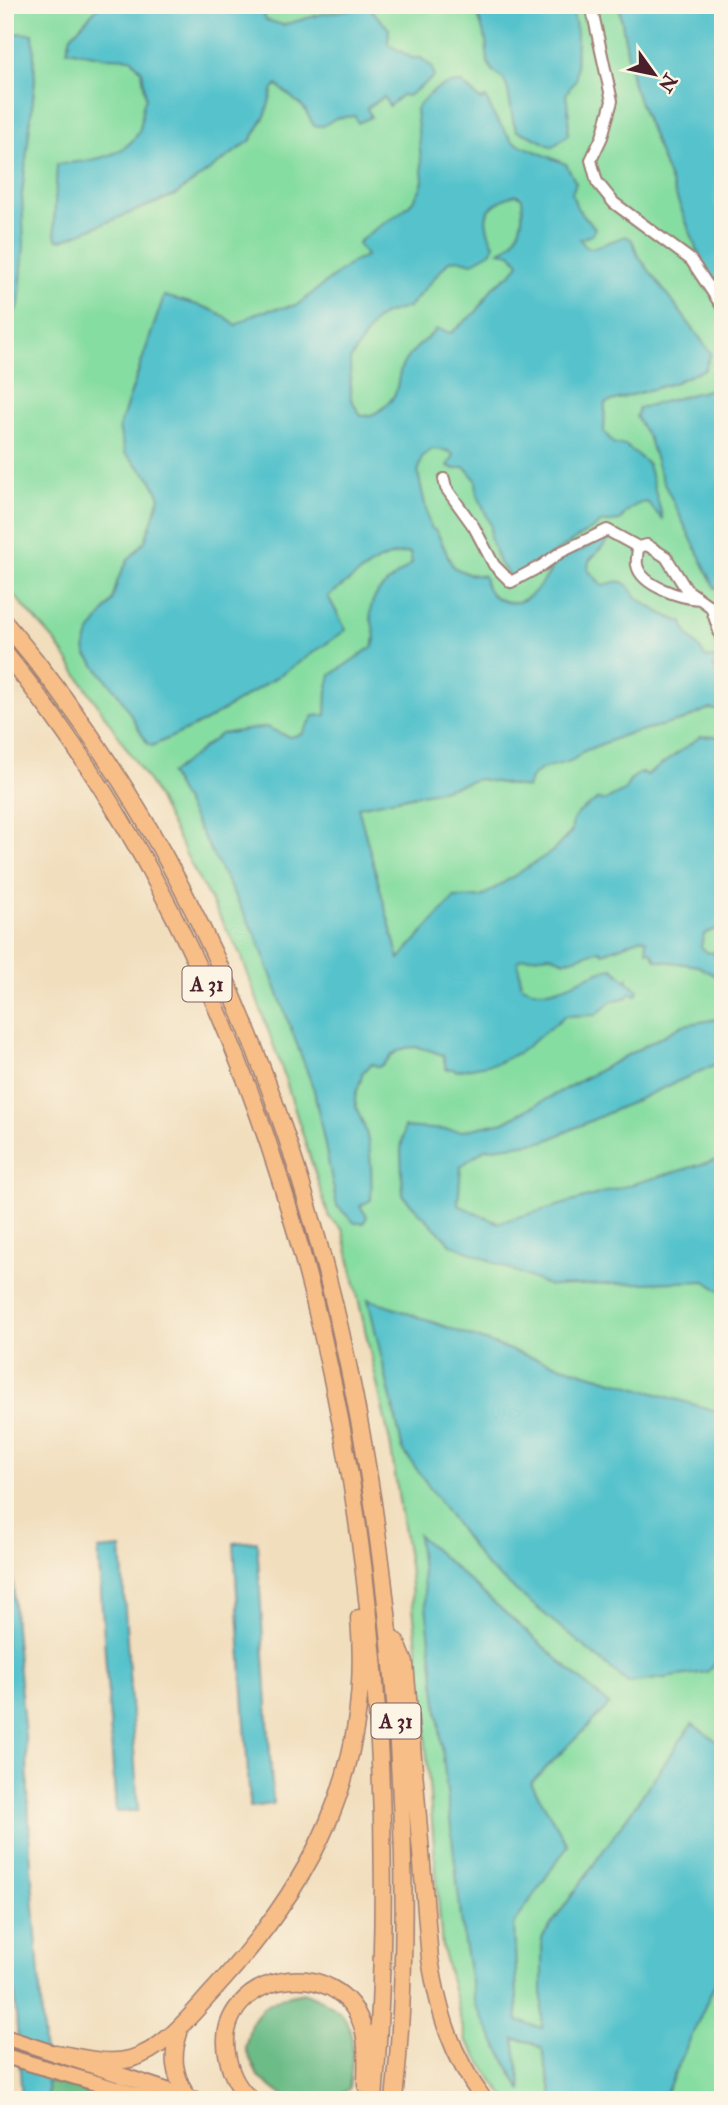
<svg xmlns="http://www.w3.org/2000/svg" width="728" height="2105" viewBox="0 0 728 2105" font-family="'IM FELL Double Pica',serif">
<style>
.green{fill:#86dda1;stroke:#687e66;stroke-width:2}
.forest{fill:#6cbc87;stroke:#5b6e59;stroke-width:2}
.water{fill:#55c2cc;stroke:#50707c;stroke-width:2;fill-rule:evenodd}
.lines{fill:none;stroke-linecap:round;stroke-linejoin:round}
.minor-casing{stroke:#9e7e74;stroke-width:14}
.major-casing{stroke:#9e7e74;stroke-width:18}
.highway-casing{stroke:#9e7e74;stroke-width:19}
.minor{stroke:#fff;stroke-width:10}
.major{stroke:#f7be87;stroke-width:14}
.highway{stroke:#f7be87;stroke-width:16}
.labels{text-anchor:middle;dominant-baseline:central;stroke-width:6;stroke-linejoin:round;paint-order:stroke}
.shield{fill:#fcf5e5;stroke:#7f5f63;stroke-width:2}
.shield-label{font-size:21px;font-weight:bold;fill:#4a1f2b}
</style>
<rect width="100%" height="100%" fill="#fcf5e5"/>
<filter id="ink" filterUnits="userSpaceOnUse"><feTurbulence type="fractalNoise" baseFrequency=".0143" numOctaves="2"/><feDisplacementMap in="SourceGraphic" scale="14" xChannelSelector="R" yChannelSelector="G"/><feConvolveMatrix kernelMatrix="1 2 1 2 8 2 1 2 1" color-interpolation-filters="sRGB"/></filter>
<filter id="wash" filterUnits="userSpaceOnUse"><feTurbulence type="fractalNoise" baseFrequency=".00686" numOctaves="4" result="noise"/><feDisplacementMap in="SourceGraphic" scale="28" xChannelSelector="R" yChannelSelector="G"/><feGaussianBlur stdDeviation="1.57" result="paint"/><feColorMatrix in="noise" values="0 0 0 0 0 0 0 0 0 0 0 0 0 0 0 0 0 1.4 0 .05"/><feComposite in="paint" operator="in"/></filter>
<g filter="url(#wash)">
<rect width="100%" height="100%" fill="#f1debd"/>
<!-- green -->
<path class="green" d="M5 5H619L633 85 703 265 723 298V2100H509L500 2091 466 2040 442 1947 423 1707 409 1565 390 1442 343 1230 329 1217 281 1066 241 955 196 874 151 785 55 641 5 585Z"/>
<!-- forest -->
<path class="forest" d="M304 1992C314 1997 325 2001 334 2007 360 2025 352 2062 349 2089L331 2100H292L275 2090 258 2076 245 2048 251 2024 262 2008 281 1997Z
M47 2081 86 2090 87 2100H48Z"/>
<!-- water -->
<path class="water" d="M100 5H258L266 20 283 25 322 14 369 7 389 29 388 44 412 58H421L432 67 434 77 408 96 402 95 389 106 384 97 367 108 371 117 358 123 355 116 336 118 323 126H314L304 108 277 85 273 88 266 114 251 140 175 195 63 240 56 239 54 224 57 164C84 162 125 159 139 131 144 121 139 109 146 98L142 71 131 58 105 57 67 50 71 36Z
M475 5H571L577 32 576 79 566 94 569 117 568 135 552 147 531 136 517 131 513 121 508 90 504 80 493 71 488 63 486 41Z
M619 5H723V298L703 265 633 85Z
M5 33 33 34 35 81 22 195 24 245 19 305 5 328Z
M462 83 480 100 486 98 494 116 513 142 566 164 576 183 572 193 577 208 595 228 592 235 580 239 586 247 592 248 626 236 632 240 639 257 711 353 705 369 673 383 605 403 604 432 614 444 625 445 648 464 663 520 647 502C636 503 625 511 620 521L601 523 513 579 499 563 490 538 491 526 477 493 476 480 465 467 455 469 448 466 454 455 448 451 432 449 422 457 418 473 430 527 437 532 453 567 468 574 484 576C485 585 489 594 497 598 519 610 533 596 546 578 551 571 552 562 561 557 567 553 575 553 582 550 590 546 597 541 605 536L609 540 589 561 588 570 603 586C630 575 624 586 639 599 647 606 674 621 683 622 685 636 698 644 705 657L719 659 713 668 723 679V708L717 710 708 709 684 720 624 735 582 752C567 772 535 757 527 788L479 779 441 790 358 807 399 959 454 898 481 897 553 851 572 831C570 813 586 809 598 799L604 801 624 791 631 779 642 772 647 775 700 737 715 736 723 740V926L704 934 701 947 708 953 714 952 715 957 723 964V980L698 966 656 960 652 952 647 951 646 940 642 938 603 953 600 950 565 961 550 955 523 958 518 961 521 985C552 1004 582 973 613 968L626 980 628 978V982L638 990 636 995 631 993 628 997 612 1001 596 1015 565 1016 520 1052 497 1063 456 1071 454 1069H446L443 1055C426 1049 408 1041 392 1055 387 1060 386 1063 379 1067L372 1064 362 1073C362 1083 355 1090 355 1100 356 1112 363 1121 366 1132 372 1154 372 1177 371 1200L360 1206 367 1216 364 1223H355L337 1206 314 1090 257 938 170 774 221 734 266 727 289 737 302 734 314 716 326 715 327 691 331 675 373 646C377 637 373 628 371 618 366 592 396 578 412 563L410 553C379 551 354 580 328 596L346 630 291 668 206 721 152 746 147 743 120 696 86 654 85 646 89 634 112 601 118 579 128 560 145 541 160 497 151 479 125 453 119 428 164 296C190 304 215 306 236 325L259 312 297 305 351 263 366 256 358 243C378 221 416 214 423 180L416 109C429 92 440 83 462 83ZM516 194 522 198C524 217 521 242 500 251L511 253 519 263 512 273 493 287 477 311 451 333 437 329C427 339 413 349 405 361 393 378 405 391 382 409 374 414 371 416 361 416L351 399 350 360 375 321 385 314 409 307 449 261 458 259 472 263 491 252 494 245C479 216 485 205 516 194Z
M723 386V592L720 588H715L662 479 649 439 636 417 639 408Z
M723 1018V1061L546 1141 485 1149 461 1166 458 1205 498 1223 723 1158V1294L706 1281 550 1286 452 1245 403 1196 401 1151 404 1127 462 1131 504 1122 683 1025Z
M368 1299 524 1355 723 1413V1654L707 1672 628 1683 485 1565 403 1450Z
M5 1385 15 1628 27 1758 30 1851 48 2100H22L5 1857Z
M418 1535 609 1705 531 1783 568 1845 514 1924 518 2021 542 2028V1938L692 1724 723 1746V1966L666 2093 665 2100H553L542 2049 531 2042 514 2039 522 2092 475 2005 464 1943Z
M257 1541 273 1804 250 1807 234 1543Z
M121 1548 138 1811 116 1812 98 1550Z"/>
</g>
<g filter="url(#ink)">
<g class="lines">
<defs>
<path id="minor" d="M591 5 612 101 602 137 591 160 597 182 614 203 691 260 723 308
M444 479 446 488 474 527 494 565 511 582 541 566 561 552 607 530 638 547
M700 599C681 598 641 586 637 565 636 559 638 552 638 547L647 545 666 557 686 589 711 607 723 643"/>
<path id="major" d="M5 2037 197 2100
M5 2056 153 2100"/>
<path id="highway" d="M5 623C261 925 369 1327 396 1715 405 1843 408 1972 394 2100
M5 653C322 1044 414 1610 374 2100
M396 1641 405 1663 430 1959C439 2014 451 2054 484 2100
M179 2033C171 2058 174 2074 187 2097
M56 2053C79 2057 107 2065 130 2059 164 2050 189 2017 212 1992 313 1883 372 1771 359 1618
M119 2090 142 2100
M252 2100C239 2090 231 2074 228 2059 208 1974 343 1946 364 2032 368 2049 366 2068 366 2085"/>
</defs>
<!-- minor casing -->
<use href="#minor" class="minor-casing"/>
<!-- major casing -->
<use href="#major" class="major-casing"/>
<!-- highway casing -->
<use href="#highway" class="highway-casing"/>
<!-- minor -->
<use href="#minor" class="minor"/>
<!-- major -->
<use href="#major" class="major"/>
<!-- highway -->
<use href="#highway" class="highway"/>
</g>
</g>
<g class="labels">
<!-- shield labels -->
<g class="shield">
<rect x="182.5" y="966.5" width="49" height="35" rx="5"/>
<rect x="371.5" y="1703.5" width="49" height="35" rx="5"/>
</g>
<g class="shield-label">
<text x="207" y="984">A 31</text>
<text x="396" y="1721">A 31</text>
</g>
</g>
<!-- margin -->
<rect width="728" height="2105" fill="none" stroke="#fcf5e5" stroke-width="28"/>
<!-- north arrow -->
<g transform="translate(654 74) rotate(123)" stroke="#fcf5e5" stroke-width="5" paint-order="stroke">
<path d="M0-5L12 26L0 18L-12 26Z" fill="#4a1f2b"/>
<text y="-10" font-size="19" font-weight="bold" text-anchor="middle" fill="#4a1f2b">N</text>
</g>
</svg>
